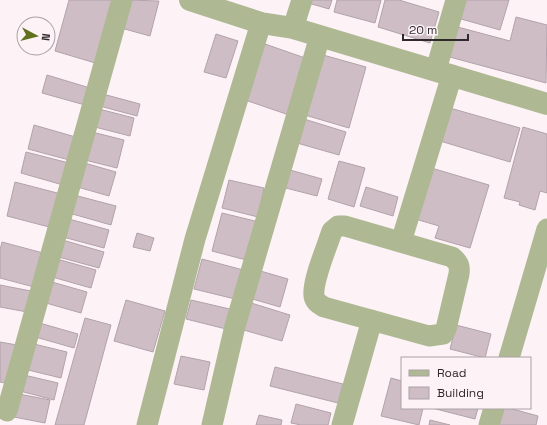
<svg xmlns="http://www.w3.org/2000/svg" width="547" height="425" viewBox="0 0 547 425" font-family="'Space Grotesk',sans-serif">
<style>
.building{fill:#cebdc5;stroke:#b2a2aa}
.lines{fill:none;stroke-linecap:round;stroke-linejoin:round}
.minor{stroke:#aeb893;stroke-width:21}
.tertiary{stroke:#aeb893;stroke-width:22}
</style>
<rect width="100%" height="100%" fill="#fdf3f7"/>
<!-- building -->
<path class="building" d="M69 0H121L102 65 55 51Z
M128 0 159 1 150 36 121 28Z
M305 0H332L329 9 305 2Z
M337 0H381L375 23 334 12Z
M385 0H399L439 12 430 43 378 27Z
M459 0H509L500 30 454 17Z
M516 17 547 25 546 83 446 56 454 26 510 41Z
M216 34 238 41 226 78 204 72Z
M265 44 308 59 289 115 245 100Z
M316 53 366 67 349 128 298 113Z
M47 75 90 88 85 105 42 93Z
M99 93 140 104 137 116 96 105Z
M95 108 134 118 130 136 91 126Z
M450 108 520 128 510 162 440 141Z
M304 119 346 132 339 155 297 143Z
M34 125 79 138 73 161 28 149Z
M523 127 547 134V193L540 191 535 210 519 205 520 202 504 198Z
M88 131 124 140 117 168 81 159Z
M26 152 69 163 63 185 21 173Z
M339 161 365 168 354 207 328 199Z
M81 162 116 172 109 196 74 186Z
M428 167 489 185 470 248 435 238 439 226 412 218Z
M283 168 322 179 317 196 278 186Z
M229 180 264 188 258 217 222 208Z
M15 182 61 194 53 228 7 216Z
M366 187 398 197 393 216 360 206Z
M74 195 116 206 111 225 69 213Z
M222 213 259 222 250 261 212 251Z
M69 219 109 230 104 248 63 237Z
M137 233 154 238 150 251 133 247Z
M59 239 104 252 99 268 55 256Z
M2 242 43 253 34 287 0 278V250Z
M57 259 96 270 91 288 52 277Z
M202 259 247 271 239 300 194 289Z
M257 270 288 279 280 307 249 298Z
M52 282 87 292 81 313 46 303Z
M0 285 31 291 27 312 0 307Z
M126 300 165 311 153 352 114 341Z
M191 300 234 310 230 330 186 319Z
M248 302 290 315 282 341 240 329Z
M85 318 111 325 84 425H55Z
M36 322 78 334 74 348 32 336Z
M456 325 491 334 485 358 450 349Z
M0 342 17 345 9 384 0 382Z
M30 343 67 352 61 378 24 369Z
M181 356 210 362 204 390 174 384Z
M275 367 343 384 338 403 270 386Z
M24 375 58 383 54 400 20 391Z
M391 378 402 381V408H423L419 425 381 416Z
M19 394 50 400 45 423 14 417Z
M296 404 331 413 328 425H301L291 423Z
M432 408H478L475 419Z
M497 408H509L538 416 536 425H493Z
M259 415 282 420 281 425H256Z
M430 420 450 425H429Z"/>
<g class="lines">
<!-- minor -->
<path class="minor" d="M293 28 302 0
M436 70 456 0
M338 226H345L452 257C459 263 460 266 459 274L446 329 443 334 429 336 324 307C319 304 315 302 314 296 312 281 327 247 332 231Z
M401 242 452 75
M509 358 547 229
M7 411 122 0
M147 425 195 239 261 23
M212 425 235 326 320 36
M342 425 372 320
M489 425 494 408"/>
<!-- tertiary -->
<path class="tertiary" d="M190 0 261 23 293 28 547 104"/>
</g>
<!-- legend -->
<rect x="401" y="357" width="130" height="52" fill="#fdf3f7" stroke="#aba2a6"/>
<rect x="409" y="370" width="20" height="6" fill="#aeb893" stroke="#aba2a6"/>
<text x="437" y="377" font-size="12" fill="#2f292c">Road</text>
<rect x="409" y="387" width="20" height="12" fill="#cebdc5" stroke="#aba2a6"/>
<text x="437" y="397" font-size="12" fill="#2f292c">Building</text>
<!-- north arrow -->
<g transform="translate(36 36) rotate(97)"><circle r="19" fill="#fdf3f7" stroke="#aba2a6"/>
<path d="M0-3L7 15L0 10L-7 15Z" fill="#60701c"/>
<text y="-6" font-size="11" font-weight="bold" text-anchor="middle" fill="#2f292c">N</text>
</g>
<!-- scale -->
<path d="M403 34v6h65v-6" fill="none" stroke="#2f292c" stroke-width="2"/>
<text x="409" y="34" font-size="12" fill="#2f292c" stroke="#fdf3f7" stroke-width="3" paint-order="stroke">20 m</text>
</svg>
